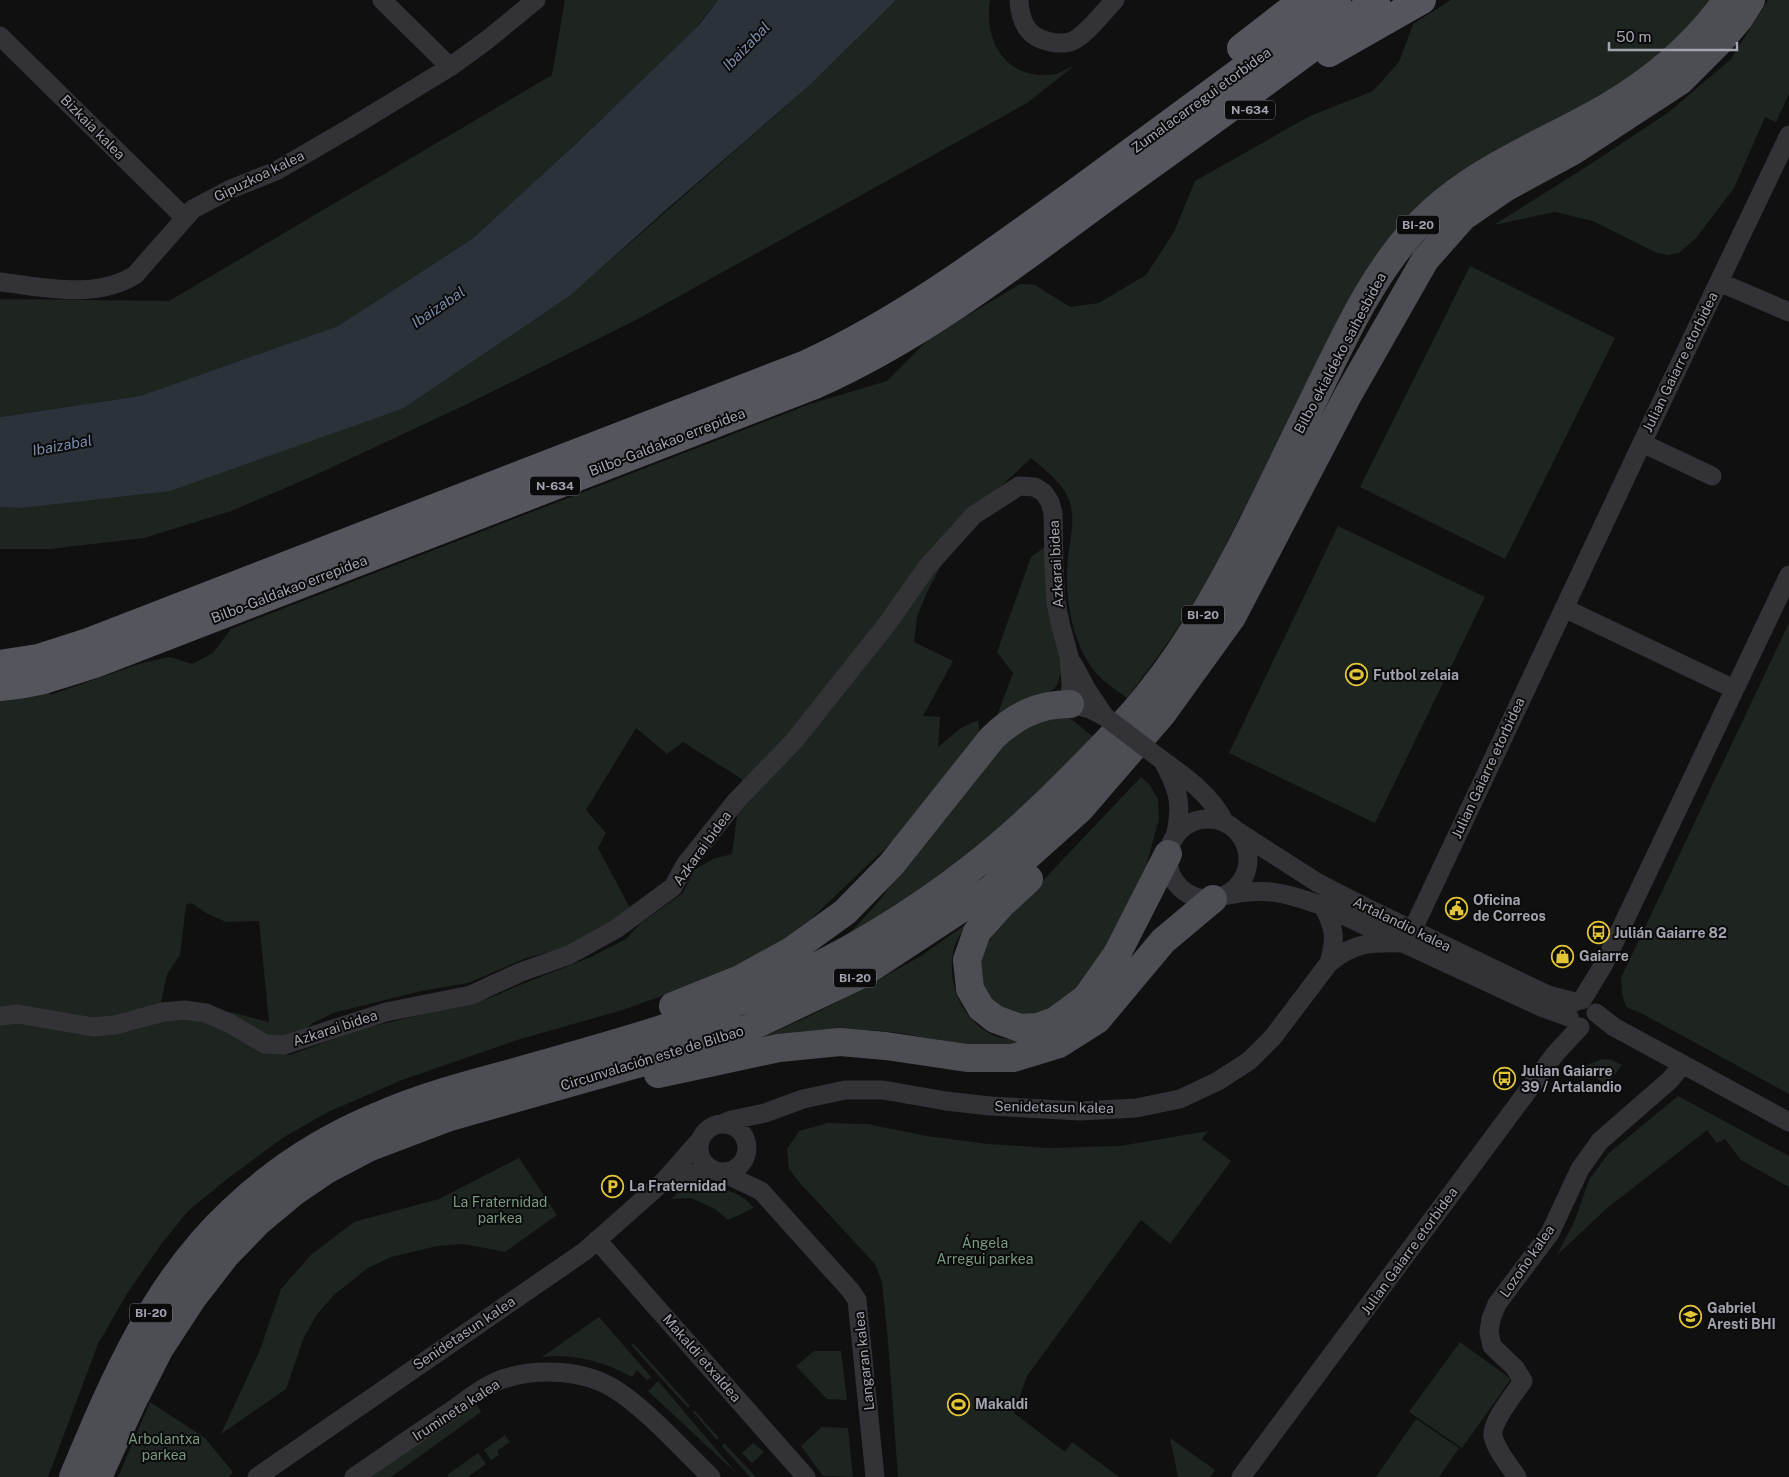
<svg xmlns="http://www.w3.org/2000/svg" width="1789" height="1477" viewBox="0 0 1789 1477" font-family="'Public Sans',sans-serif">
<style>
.green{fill:#1e2520;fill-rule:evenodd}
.water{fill:#2c323a}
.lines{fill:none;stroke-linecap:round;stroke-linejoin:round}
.minor{stroke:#333337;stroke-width:19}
.primary{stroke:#4d4d54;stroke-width:28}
.trunk{stroke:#55565d;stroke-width:28}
.minor-bridge{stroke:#333337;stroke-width:19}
.labels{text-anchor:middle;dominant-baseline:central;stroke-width:4;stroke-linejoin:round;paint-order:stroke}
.shield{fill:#0b0b0c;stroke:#75767f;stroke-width:1}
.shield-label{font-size:12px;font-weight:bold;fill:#a2a4b0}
.street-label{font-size:14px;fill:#a2a4b0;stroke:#0b0b0c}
.poi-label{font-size:14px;font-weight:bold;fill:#a2a4b0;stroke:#0b0b0c;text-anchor:start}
.park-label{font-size:14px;fill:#7a9a81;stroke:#0b0b0c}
.water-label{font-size:15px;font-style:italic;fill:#7b8caa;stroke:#0b0b0c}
</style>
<rect width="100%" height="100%" fill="#101011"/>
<!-- green -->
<path class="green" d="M565 0H718L696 28 579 141 472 239 338 326 140 396 0 417V299L169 301 552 75Z
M896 0H990C983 43 1008 82 1056 74 1062 72 1068 68 1074 66L1027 103 638 319 463 406 311 477 231 511 144 538 50 549H0V507L20 508 404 408 571 295 810 85Z
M1451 0H1715L1669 51 1572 115 1354 293 1208 579C1184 621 1156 660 1127 698 1117 690 1105 683 1097 674 1071 644 1064 595 1068 557 1070 539 1076 519 1069 500 1063 483 1044 469 1031 458L992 495 942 564 928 590 917 617 914 642 953 661 923 716 940 717 938 747 961 728 978 720 980 735 896 838 811 919 772 949 691 986 619 1011 517 1040 402 1080 328 1112 284 1137 227 1179 188 1211 162 1243 128 1292 98 1344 48 1477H0V686L44 680 50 695 142 663 170 657 192 664 213 653 231 629 810 404 887 381 930 338 1020 284 1035 285 1070 307 1099 303 1146 275 1174 232 1195 181 1310 116 1373 91 1399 62 1413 24ZM636 728 667 754 683 742 742 779 732 854 713 859 694 870 683 893 641 923 626 939 591 957 515 987 490 998 362 1029 290 1055 269 1051 294 1037 313 1023 333 1013 421 991 468 983 526 958 569 947 631 910 598 848 606 833 586 810ZM192 903 206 913 226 922 259 921 269 1022 234 1013 161 1003 167 974 180 955 186 905Z
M1768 0H1789V94L1776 122 1765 117 1734 188 1696 238 1679 253 1668 255 1657 253 1593 221 1555 212 1494 225 1586 167 1669 112 1731 59Z
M1470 266 1615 338 1505 559 1360 487Z
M1338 526 1485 597 1375 823 1229 753Z
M1049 544 1061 667C1060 672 1060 678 1058 683 1052 698 1012 707 997 716L1013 673 997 652 1031 557Z
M1789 623V1094L1641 1013 1626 1007 1622 993 1621 978Z
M1058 716 1070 718 1093 737C1050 782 1006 825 958 865 926 891 888 912 851 932L879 901 1007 733Z
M1141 777 1150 785 1158 799 1159 819 1144 874 1100 959 1077 994 1053 1011 1030 1017 995 1005 984 989 980 966 985 947 998 928Z
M969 922C964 929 958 937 955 945 953 949 953 955 952 960 950 988 962 1017 987 1032 1000 1040 1016 1040 1031 1041 1024 1043 1016 1045 1009 1046 968 1049 923 1035 883 1031 842 1027 801 1033 760 1038L808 1017 864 988 921 956Z
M1602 1059 1612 1060 1622 1065 1606 1085 1582 1067Z
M1678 1096 1789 1156V1187L1741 1160 1725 1139 1717 1143 1707 1130 1606 1209 1557 1255 1575 1220 1589 1180 1608 1154Z
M828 1123 867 1124 927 1136 988 1144 1048 1148 1120 1146 1208 1131 1202 1139 1231 1161 1170 1244 1141 1220 1027 1376 1014 1413 1065 1452 1072 1442 1119 1477H898L888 1341 882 1282 875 1264 799 1182 789 1169 787 1149 799 1131Z
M519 1158 557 1215 505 1252 464 1244 437 1246 391 1257 368 1268 335 1294 318 1313 304 1337 286 1389 221 1434 260 1350 281 1289 311 1255 354 1222 439 1199Z
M696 1187C719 1188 739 1189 754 1208L728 1220 715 1209 691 1198 671 1199 680 1190Z
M599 1317 651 1377 647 1380 637 1370 632 1377C605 1362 573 1353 542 1357Z
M1460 1342 1511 1379 1462 1448 1409 1412Z
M634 1344 690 1406 688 1408 631 1345Z
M814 1351H841L847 1400 827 1399 796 1366Z
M658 1381 737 1474 648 1391Z
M150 1402 205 1438 233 1472 229 1477H118Z
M475 1402 481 1412 391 1477H369Z
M694 1410 719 1438 717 1440 693 1412Z
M1416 1419 1459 1448 1439 1477H1376Z
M822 1427 848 1428 853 1477 823 1476 801 1446Z
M505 1435 510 1442 497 1451 499 1455 491 1460 484 1450Z
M1170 1438 1215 1470 1210 1477H1178Z
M724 1443 756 1477H750L722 1446Z
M753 1443 764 1452 752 1463 742 1453Z
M478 1453 486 1464 468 1477H449L447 1475Z"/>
<!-- water -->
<path class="water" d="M718 0H896L810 85 667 209 571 295 404 408 170 491 20 508 0 507V417L140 396 338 326 472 239 579 141 699 25Z"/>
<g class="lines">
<!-- minor -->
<path class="minor" d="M382 0 450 67
M1019 0C1020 20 1026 36 1047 41 1053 43 1063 44 1070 42 1084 38 1104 11 1115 0
M0 36 185 218
M0 282C44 287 95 300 135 275L193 209 231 189 276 171 350 128 450 67 487 40 536 0
M1719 282 1789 312
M1642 443 1712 476
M1564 608 1734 689
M1073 664 1087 690 1104 715
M1162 760C1186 777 1212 796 1225 823
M1165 765C1180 793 1182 807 1175 837
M1168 859a40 40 0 1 1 80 0a40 40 0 1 1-80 0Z
M1237 831 1318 883 1365 907 1548 995 1575 1002
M1223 896C1266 887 1283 892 1323 906L1541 1007 1569 1017
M1323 906C1335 928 1336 939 1329 963
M1413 929 1642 443 1789 135
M1582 1000 1604 964 1789 575
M1596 1013 1614 1027 1789 1122
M0 1016 18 1014 93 1027 115 1025 163 1012 184 1010 206 1013 229 1023 265 1044 284 1045 386 1012 471 995 521 972 569 955 616 929 673 887 685 865 736 801 794 741 887 624 927 567 974 515 1019 486 1035 487 1044 493 1050 502 1053 513 1054 568 1056 603 1061 627 1069 656 1071 685 1070 704 1090 709 1104 716
M722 1124 731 1120 765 1113 803 1099 845 1090H883L946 1101 990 1106 1080 1111 1136 1108 1180 1099 1218 1081 1249 1061 1273 1037 1329 963C1355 942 1371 942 1403 943
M699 1148a24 24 0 1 1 48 0a24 24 0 1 1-48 0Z
M721 1172 761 1191 851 1291 857 1300 875 1477
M664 1181 712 1169
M597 1240 806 1477
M257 1477 585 1251 664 1181 700 1140
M354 1477C385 1456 416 1434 448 1413 466 1401 485 1384 506 1378 539 1368 583 1370 613 1388 647 1409 682 1449 711 1477
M1241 1477 1555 1054 1580 1027
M1517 1477C1509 1465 1496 1450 1493 1436 1491 1422 1515 1393 1523 1381L1515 1368 1492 1346 1489 1332 1491 1319 1497 1304 1550 1233 1580 1169 1600 1141 1670 1080 1683 1064"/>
<!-- primary -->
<path class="primary" d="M1029 879 1001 905 977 932 967 960 970 989 981 1008 995 1019 1020 1028 1038 1027 1055 1021 1086 998 1117 954 1168 854
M673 1006 740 979 791 951 845 912 891 865 992 738C1015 716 1038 704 1070 704
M658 1074 779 1048 840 1042 886 1046 967 1058H1013L1059 1044 1097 1020 1163 941 1213 899
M73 1477C113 1381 155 1282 233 1210 275 1170 325 1138 378 1116 421 1097 466 1085 511 1073 570 1056 631 1040 689 1020 791 985 889 933 974 866 1014 835 1050 800 1085 764 1110 739 1134 714 1155 686 1193 637 1223 582 1251 527 1277 475 1302 423 1328 370 1351 323 1376 272 1412 232 1464 172 1540 146 1607 107 1655 79 1694 46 1727 0
M98 1477 132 1403 160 1348 192 1299 226 1255 258 1222 294 1192 328 1169 368 1148 450 1117 651 1060 749 1028 860 975 991 889 1080 809 1162 714 1232 617 1348 395 1425 260 1463 217 1505 188 1573 151 1680 81 1722 39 1739 19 1751 0"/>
<!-- trunk -->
<path class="trunk" d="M1241 48 1303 0
M1329 53 1422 0
M0 664 38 658 88 642 806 364C904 319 989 255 1076 192 1163 128 1250 64 1337 0
M0 687 24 684 44 680 95 664 815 385C921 338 1013 266 1107 197 1197 132 1287 68 1376 0"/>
<!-- minor-bridge -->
<path class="minor-bridge" d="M1104 716 1162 760"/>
</g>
<!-- icons -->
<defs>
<symbol id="stadium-ring" viewBox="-11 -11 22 22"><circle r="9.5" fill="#0b0b0c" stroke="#e2c536" stroke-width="1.5"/><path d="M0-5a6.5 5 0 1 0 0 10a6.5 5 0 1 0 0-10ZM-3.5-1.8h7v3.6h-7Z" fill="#e2c536"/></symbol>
<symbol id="civic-ring" viewBox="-11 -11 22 22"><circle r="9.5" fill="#0b0b0c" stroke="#e2c536" stroke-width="1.5"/><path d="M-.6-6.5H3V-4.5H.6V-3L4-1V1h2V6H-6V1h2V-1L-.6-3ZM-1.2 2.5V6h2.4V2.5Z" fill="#e2c536"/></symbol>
<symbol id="bus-ring" viewBox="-11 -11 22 22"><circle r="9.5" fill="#0b0b0c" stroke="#e2c536" stroke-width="1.5"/><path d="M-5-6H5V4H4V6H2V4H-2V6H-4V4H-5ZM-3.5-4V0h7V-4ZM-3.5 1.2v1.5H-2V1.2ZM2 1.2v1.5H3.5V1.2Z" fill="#e2c536"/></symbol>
<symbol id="shop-ring" viewBox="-11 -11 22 22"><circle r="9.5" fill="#0b0b0c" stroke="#e2c536" stroke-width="1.5"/><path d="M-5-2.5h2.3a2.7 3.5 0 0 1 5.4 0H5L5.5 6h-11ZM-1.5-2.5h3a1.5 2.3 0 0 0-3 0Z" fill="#e2c536"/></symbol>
<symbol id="parking-ring" viewBox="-11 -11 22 22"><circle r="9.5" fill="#0b0b0c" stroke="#e2c536" stroke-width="1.5"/><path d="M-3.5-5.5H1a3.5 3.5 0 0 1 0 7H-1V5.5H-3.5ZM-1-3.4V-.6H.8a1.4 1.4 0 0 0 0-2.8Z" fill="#e2c536"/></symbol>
<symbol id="school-ring" viewBox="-11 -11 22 22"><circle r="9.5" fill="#0b0b0c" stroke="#e2c536" stroke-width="1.5"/><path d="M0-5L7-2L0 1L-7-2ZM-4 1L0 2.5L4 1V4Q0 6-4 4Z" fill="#e2c536"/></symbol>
</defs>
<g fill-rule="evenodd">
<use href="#stadium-ring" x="1344" y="662" width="25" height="25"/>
<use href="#civic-ring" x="1444" y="896" width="25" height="25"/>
<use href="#bus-ring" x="1586" y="920" width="25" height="25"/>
<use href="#shop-ring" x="1550" y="944" width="25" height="25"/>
<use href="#bus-ring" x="1492" y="1066" width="25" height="25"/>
<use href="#parking-ring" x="600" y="1174" width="25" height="25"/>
<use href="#school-ring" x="1678" y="1304" width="25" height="25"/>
<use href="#stadium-ring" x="946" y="1392" width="25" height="25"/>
</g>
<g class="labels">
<!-- shield labels -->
<g class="shield">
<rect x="1225" y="100.5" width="50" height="19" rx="4"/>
<rect x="1397" y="215.5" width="42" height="19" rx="4"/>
<rect x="530" y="476.5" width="50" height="19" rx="4"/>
<rect x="1182" y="605.5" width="42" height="19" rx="4"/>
<rect x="834" y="968.5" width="42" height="19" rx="4"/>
<rect x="130" y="1303.5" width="42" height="19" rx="4"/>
</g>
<g class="shield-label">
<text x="1250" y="110">N-634</text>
<text x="1418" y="225">BI-20</text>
<text x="555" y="486">N-634</text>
<text x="1203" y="615">BI-20</text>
<text x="855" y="978">BI-20</text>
<text x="151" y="1313">BI-20</text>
</g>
<!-- street labels -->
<g class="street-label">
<text transform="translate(1201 100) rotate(-36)">Zumalacarregui etorbidea</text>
<text transform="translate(93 127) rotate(45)">Bizkaia kalea</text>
<text transform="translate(259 176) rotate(-26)">Gipuzkoa kalea</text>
<text transform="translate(1340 353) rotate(-62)">Bilbo ekialdeko saihesbidea</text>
<text transform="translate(1680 362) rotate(-64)">Julian Gaiarre etorbidea</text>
<text transform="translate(667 442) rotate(-21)">Bilbo-Galdakao errepidea</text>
<text transform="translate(1056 564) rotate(-93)">Azkarai bidea</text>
<text transform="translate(289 589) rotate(-21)">Bilbo-Galdakao errepidea</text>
<text transform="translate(1488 768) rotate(-65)">Julian Gaiarre etorbidea</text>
<text transform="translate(702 848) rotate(-54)">Azkarai bidea</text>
<text transform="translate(1402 924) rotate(26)">Artalandio kalea</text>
<text transform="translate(335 1028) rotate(-18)">Azkarai bidea</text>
<text transform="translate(652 1058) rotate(-17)">Circunvalación este de Bilbao</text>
<text transform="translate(1054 1107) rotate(1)">Senidetasun kalea</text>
<text transform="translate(1409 1251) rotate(-54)">Julian Gaiarre etorbidea</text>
<text transform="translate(1527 1261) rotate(-55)">Lozoño kalea</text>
<text transform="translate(464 1333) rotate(-34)">Senidetasun kalea</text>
<text transform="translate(702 1358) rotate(49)">Makaldi etxaldea</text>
<text transform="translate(864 1361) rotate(-96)">Langaran kalea</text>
<text transform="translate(456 1410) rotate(-33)">Irumineta kalea</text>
</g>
<!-- poi labels -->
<g class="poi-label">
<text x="1373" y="675">Futbol zelaia</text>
<text x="1473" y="900">Oficina<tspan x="1473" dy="16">de Correos</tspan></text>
<text x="1614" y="933">Julián Gaiarre 82</text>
<text x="1579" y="956">Gaiarre</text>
<text x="1521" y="1071">Julian Gaiarre<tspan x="1521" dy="16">39 / Artalandio</tspan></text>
<text x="629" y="1186">La Fraternidad</text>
<text x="1707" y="1308">Gabriel<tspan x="1707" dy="16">Aresti BHI</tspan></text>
<text x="975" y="1404">Makaldi</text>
</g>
<!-- park labels -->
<g class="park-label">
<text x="500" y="1202">La Fraternidad<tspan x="500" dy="16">parkea</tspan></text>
<text x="985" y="1243">Ángela<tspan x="985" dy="16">Arregui parkea</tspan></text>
<text x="164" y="1439">Arbolantxa<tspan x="164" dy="16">parkea</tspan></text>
</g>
<!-- water labels -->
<g class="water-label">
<text transform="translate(746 46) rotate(-46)">Ibaizabal</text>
<text transform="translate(438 307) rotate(-34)">Ibaizabal</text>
<text transform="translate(62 445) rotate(-10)">Ibaizabal</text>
</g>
</g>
<!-- scale -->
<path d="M1609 42v8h128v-8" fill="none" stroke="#a2a4b0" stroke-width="2.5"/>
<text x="1616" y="42" font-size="15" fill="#a2a4b0" stroke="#0b0b0c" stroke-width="4" paint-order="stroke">50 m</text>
</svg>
